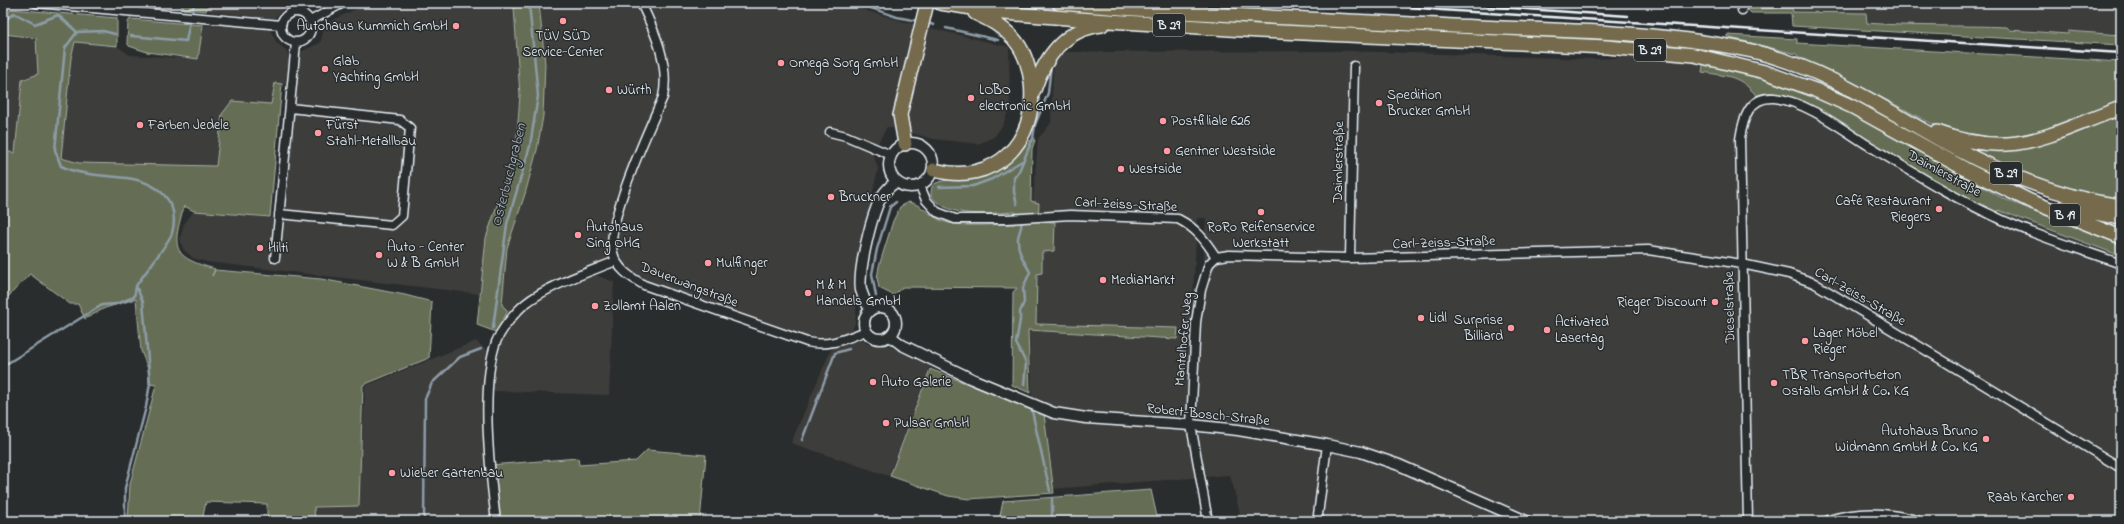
<svg xmlns="http://www.w3.org/2000/svg" width="2124" height="524" viewBox="0 0 2124 524" font-family="'Indie Flower',sans-serif">
<style>
.built{fill:#3e3c3a;fill-rule:evenodd}
.green{fill:#656e54;stroke:#a6b0a6}
.lines{fill:none;stroke-linecap:round;stroke-linejoin:round}
.stream{stroke:#8d9ca8;stroke-width:2.5}
.minor-casing{stroke:#e8f1f8;stroke-width:11}
.tertiary-casing{stroke:#e8f1f8;stroke-width:13}
.trunk-casing{stroke:#e8f1f8;stroke-width:16}
.minor{stroke:#2a2d2e;stroke-width:8}
.tertiary{stroke:#2a2d2e;stroke-width:10}
.trunk{stroke:#746b4b;stroke-width:13}
.rail{stroke:#e8f1f8;stroke-width:2.5}
.poi-dot{fill:#ff9aa2;stroke:#2a2d2e;stroke-width:1.5}
.labels{text-anchor:middle;dominant-baseline:central;stroke-width:3;stroke-linejoin:round;paint-order:stroke}
.shield{fill:#2a2d2e;stroke:#afb6bb;stroke-width:1}
.shield-label{font-size:13px;font-weight:bold;fill:#e8f1f8}
.poi-label{font-size:14px;fill:#e8f1f8;stroke:#2a2d2e;text-anchor:start}
.street-label{font-size:14px;fill:#e8f1f8;stroke:#2a2d2e}
.water-label{font-size:15px;font-style:italic;fill:#abb8c3;stroke:#2a2d2e}
</style>
<rect width="100%" height="100%" fill="#2a2d2e"/>
<filter id="ink" filterUnits="userSpaceOnUse"><feTurbulence type="fractalNoise" baseFrequency=".025" numOctaves="2"/><feDisplacementMap in="SourceGraphic" scale="8" xChannelSelector="R" yChannelSelector="G"/><feConvolveMatrix kernelMatrix="1 2 1 2 8 2 1 2 1" color-interpolation-filters="sRGB"/></filter>
<g filter="url(#ink)">
<!-- built -->
<path class="built" d="M209 3H288L274 19 206 11Z
M369 3H511L514 8 520 95 516 148 486 242 480 294 207 262 193 258 183 249 180 238 184 224 194 211 276 218 298 53 320 43 326 23Z
M539 3H840L905 22 1009 47 1010 106 1003 125 994 137 978 144 934 139 887 127 872 153 878 168 857 268 854 286 857 302 855 323 850 335 836 340 806 338 639 278 618 260 588 272 614 282 609 395 493 391 495 370 500 346 515 317 502 305 507 248 537 150 545 64Z
M1747 3H2121V35L2069 31 2067 34 2010 30 2007 27 1951 25 1918 27 1867 23 1866 13 1793 12 1792 8 1747 9Z
M203 25 255 27 270 30 277 43 287 51 291 69 287 85 275 83 271 104 232 101 222 114 216 166 79 163 61 158 71 58 75 41 117 46 130 55 198 59Z
M3 36 36 39 38 74 22 80 15 153 3 151Z
M1351 51 1593 59 1654 56 1704 60 1702 72 1738 78 1749 85 1760 100 1795 103 1996 217 1998 210 2121 256V521H1242L1230 475 1051 489 1041 415 1032 399 1029 331 1033 200 1038 139 1051 123 1054 52ZM1197 218H1206L1199 340H1191Z
M858 338 870 345 882 342 930 366 889 476 791 443 832 347Z
M476 341 490 353 488 368 494 521H315L314 507 359 505 365 386Z"/>
<!-- green -->
<path class="green" d="M180 3H209L206 11 183 9Z
M511 3H539L545 64 543 116 537 150 525 194 507 248 502 305 508 311 496 332 477 325 486 238 516 148 520 95 514 8Z
M1792 8 1793 12 1866 13 1867 23C1914 27 1960 25 2007 27L2010 30 2068 34V31L2121 35V45L1792 26 1791 13H1751L1747 9Z
M11 9 117 18V46L75 42 71 58 61 158 79 163 216 166 222 114 232 101 271 104 275 83 282 84 270 217 194 211 184 206C172 248 171 257 215 269L212 276 215 270 321 279 405 295 432 302 429 358 363 385 359 506 314 507 315 521H267V504L206 502 202 521H128L130 484 156 385 149 384 148 369 141 351 136 299 105 308 85 319 78 304H70L30 274 3 302V151L15 153 22 80 38 74 36 38 3 34V19Z
M130 19 203 25 198 59 147 52 129 46 127 42 128 22Z
M1727 35 1797 39V43L2121 62V101L2056 128 2121 111V230L2089 219 2092 198 2038 182 1977 152 1988 139 1961 135 1936 126 1854 83 1801 59 1796 54 1727 37Z
M1704 60 1746 69 1845 108 2004 199 2121 244V256L1998 210 1996 218 1795 103 1760 100C1740 75 1732 77 1702 72Z
M1035 140 1032 149 1031 201 1039 203 1038 221 1055 222 1054 251 1042 252V273L1037 274 1036 324 1178 328 1177 339 1028 330 1030 393 1012 385 1013 292 1017 288 903 287 893 295 879 288 877 278 879 266 893 221 900 207 908 202C926 205 931 220 949 223 970 227 994 224 1015 224L1016 212C988 213 951 220 931 196 931 193 931 189 932 187 935 177 974 180 985 176 1003 169 1016 157 1026 141Z
M930 369 1044 414 1054 493 969 499 948 496 890 476Z
M647 450 706 455 700 521H496L490 465 578 458 579 465 636 461Z
M1151 490 1158 521H999L1003 501Z"/>
<g class="lines">
<!-- stream -->
<path class="stream" d="M857 3 897 17 918 21
M3 22 14 13 35 24 58 15 77 32 103 31 115 34
M927 23 934 25
M946 28 998 40
M77 32 65 48 55 150 61 166C82 176 104 175 127 178 156 182 181 200 172 233 169 243 143 275 136 286L143 302 150 383 146 407 125 488V521
M131 36 186 41 194 3
M939 187 973 186 992 179 1022 161
M1017 204 1014 192V178L1019 171 1033 138 1035 125 1048 93 1051 65
M1021 219C1023 227 1019 231 1018 238 1017 251 1024 261 1030 272L1023 288 1024 302 1020 312V320L1016 343 1026 363 1024 385
M876 296 872 274 877 249 890 207 896 202
M493 328 507 224 530 146 538 96 529 3
M3 366 102 305 116 304 134 297 136 287
M1032 411 1050 491
M802 440 835 353 849 349
M1052 498V521
M424 521 425 399 432 383 460 357 481 349"/>
<defs>
<path id="minor" d="M36 3 281 25
M641 3C655 32 670 65 663 97 649 129 605 223 613 253 617 269 630 277 644 285L807 342C829 347 845 339 866 331
M1742 3V10
M281 27a15 15 0 1 1 30 0a15 15 0 1 1-30 0Z
M310 21 343 3
M830 132 846 136 891 155
M920 186 926 200 937 212 955 219H1007L1070 215 1178 219C1196 228 1205 240 1216 257
M279 214 392 225 402 216 410 128 400 120 290 108
M1216 257 1229 255 1350 258 1648 250 1742 264 1789 274 1814 283 1972 378
M275 258 296 43
M1350 258 1354 66
M1976 380 2121 468
M496 521C490 473 480 387 496 342 501 330 515 312 525 304 547 286 589 272 616 261
M1208 521 1191 425 1196 322 1201 290 1209 264 1216 257
M1319 521 1318 515 1327 445
M1748 521 1740 139C1743 119 1749 96 1774 98 1805 101 1841 128 1866 144 1908 169 1951 197 1996 217 2035 236 2080 249 2121 264"/>
<path id="tertiary" d="M889 165a22 22 0 1 1 44 0a22 22 0 1 1-44 0Z
M864 323a16 16 0 1 1 32 0a16 16 0 1 1-32 0Z
M870 309C866 303 863 297 861 290 858 271 870 224 877 206 881 196 888 187 896 182
M890 336 902 345 972 379 1054 413 1086 418 1191 425 1238 430 1327 445 1361 452 1399 465 1526 521
M1829 521C1857 512 1888 513 1916 521"/>
<path id="trunk" d="M940 3 1004 13 1079 19 1259 31 1607 47 1694 55 1765 72 1815 90 1853 107 1965 169 2030 201 2121 237
M1059 3C1198 15 1338 20 1477 27 1569 31 1662 31 1752 51 1826 68 1889 112 1955 148 2007 176 2063 198 2121 206
M1034 90C1045 57 1064 29 1102 25
M1937 132C2016 161 2050 133 2121 108
M905 144 900 115 927 3
M934 170C994 186 1038 143 1031 82 1029 66 1024 50 1013 38 1002 26 990 20 975 13
M2065 207 2121 218"/>
</defs>
<!-- minor casing -->
<use href="#minor" class="minor-casing"/>
<!-- tertiary casing -->
<use href="#tertiary" class="tertiary-casing"/>
<!-- trunk casing -->
<use href="#trunk" class="trunk-casing"/>
<!-- minor -->
<use href="#minor" class="minor"/>
<!-- tertiary -->
<use href="#tertiary" class="tertiary"/>
<!-- trunk -->
<use href="#trunk" class="trunk"/>
<!-- rail -->
<path class="rail" d="M1372 3 1441 10 2121 53
M1439 3 1628 16"/>
</g>
</g>
<!-- markers -->
<g class="poi-dot">
<circle cx="563" cy="21" r="4"/>
<circle cx="456" cy="26" r="4"/>
<circle cx="781" cy="63" r="4"/>
<circle cx="325" cy="69" r="4"/>
<circle cx="609" cy="90" r="4"/>
<circle cx="971" cy="98" r="4"/>
<circle cx="1379" cy="103" r="4"/>
<circle cx="1163" cy="121" r="4"/>
<circle cx="140" cy="125" r="4"/>
<circle cx="318" cy="133" r="4"/>
<circle cx="1167" cy="151" r="4"/>
<circle cx="1121" cy="169" r="4"/>
<circle cx="831" cy="197" r="4"/>
<circle cx="1939" cy="209" r="4"/>
<circle cx="1261" cy="212" r="4"/>
<circle cx="578" cy="235" r="4"/>
<circle cx="260" cy="248" r="4"/>
<circle cx="379" cy="255" r="4"/>
<circle cx="708" cy="263" r="4"/>
<circle cx="1103" cy="280" r="4"/>
<circle cx="808" cy="293" r="4"/>
<circle cx="1715" cy="302" r="4"/>
<circle cx="595" cy="306" r="4"/>
<circle cx="1421" cy="318" r="4"/>
<circle cx="1511" cy="328" r="4"/>
<circle cx="1547" cy="330" r="4"/>
<circle cx="1805" cy="341" r="4"/>
<circle cx="873" cy="382" r="4"/>
<circle cx="1774" cy="383" r="4"/>
<circle cx="886" cy="423" r="4"/>
<circle cx="1986" cy="439" r="4"/>
<circle cx="392" cy="473" r="4"/>
<circle cx="2071" cy="497" r="4"/>
</g>
<g class="labels">
<!-- shield labels -->
<g class="shield">
<rect x="1153" y="14" width="32" height="22" rx="3"/>
<rect x="1634" y="39" width="32" height="22" rx="3"/>
<rect x="1990" y="162" width="32" height="22" rx="3"/>
<rect x="2050" y="204" width="30" height="22" rx="3"/>
</g>
<g class="shield-label">
<text x="1169" y="25">B 29</text>
<text x="1650" y="50">B 29</text>
<text x="2006" y="173">B 29</text>
<text x="2065" y="215">B 19</text>
</g>
<!-- poi labels -->
<g class="poi-label">
<text x="448" y="26" text-anchor="end">Autohaus Kummich GmbH</text>
<text x="563" y="36" text-anchor="middle">TÜV SÜD<tspan x="563" dy="16">Service-Center</tspan></text>
<text x="333" y="61">Glab<tspan x="333" dy="16">Yachting GmbH</tspan></text>
<text x="789" y="63">Omega Sorg GmbH</text>
<text x="617" y="90">Würth</text>
<text x="979" y="90">LOBO<tspan x="979" dy="16">electronic GmbH</tspan></text>
<text x="1387" y="95">Spedition<tspan x="1387" dy="16">Brucker GmbH</tspan></text>
<text x="1171" y="121">Postfiliale 626</text>
<text x="148" y="125">Farben Jedele</text>
<text x="326" y="125">Fürst<tspan x="326" dy="16">Stahl-Metallbau</tspan></text>
<text x="1175" y="151">Gentner Westside</text>
<text x="1129" y="169">Westside</text>
<text x="839" y="197">Bruckner</text>
<text x="1931" y="201" text-anchor="end">Café Restaurant<tspan x="1931" dy="16">Riegers</tspan></text>
<text x="586" y="227">Autohaus<tspan x="586" dy="16">Sing OHG</tspan></text>
<text x="1261" y="227" text-anchor="middle">RoRo Reifenservice<tspan x="1261" dy="16">Werkstatt</tspan></text>
<text x="387" y="247">Auto - Center<tspan x="387" dy="16">W &amp; B GmbH</tspan></text>
<text x="268" y="248">Hilti</text>
<text x="716" y="263">Mulfinger</text>
<text x="1111" y="280">MediaMarkt</text>
<text x="816" y="285">M &amp; M<tspan x="816" dy="16">Handels GmbH</tspan></text>
<text x="1707" y="302" text-anchor="end">Rieger Discount</text>
<text x="603" y="306">Zollamt Aalen</text>
<text x="1429" y="318">Lidl</text>
<text x="1503" y="320" text-anchor="end">Surprise<tspan x="1503" dy="16">Billiard</tspan></text>
<text x="1555" y="322">Activated<tspan x="1555" dy="16">Lasertag</tspan></text>
<text x="1813" y="333">Lager Möbel<tspan x="1813" dy="16">Rieger</tspan></text>
<text x="1782" y="375">TBR Transportbeton<tspan x="1782" dy="16">Ostalb GmbH &amp; Co. KG</tspan></text>
<text x="881" y="382">Auto Galerie</text>
<text x="894" y="423">Pulsar GmbH</text>
<text x="1978" y="431" text-anchor="end">Autohaus Bruno<tspan x="1978" dy="16">Widmann GmbH &amp; Co. KG</tspan></text>
<text x="400" y="473">Wieber Gartenbau</text>
<text x="2063" y="497" text-anchor="end">Raab Karcher</text>
</g>
<!-- street labels -->
<g class="street-label">
<text transform="translate(1339 162) rotate(-89)">Daimlerstraße</text>
<text transform="translate(1944 174) rotate(29)">Daimlerstraße</text>
<text transform="translate(1126 205) rotate(3)">Carl-Zeiss-Straße</text>
<text transform="translate(1444 243) rotate(-2)">Carl-Zeiss-Straße</text>
<text transform="translate(689 285) rotate(21)">Dauerwangstraße</text>
<text transform="translate(1860 297) rotate(30)">Carl-Zeiss-Straße</text>
<text transform="translate(1730 307) rotate(-91)">Dieselstraße</text>
<text transform="translate(1184 339) rotate(-85)">Mantelhofer Weg</text>
<text transform="translate(1208 415) rotate(6)">Robert-Bosch-Straße</text>
</g>
<!-- water labels -->
<g class="water-label">
<text transform="translate(509 175) rotate(-76)">Osterbuchgraben</text>
</g>
</g>
<!-- margin -->
<rect width="2124" height="524" fill="none" stroke="#2a2d2e" stroke-width="16"/>
<rect x="8" y="8" width="2108" height="508" fill="none" stroke="#e8f1f8" stroke-width="1.5" filter="url(#ink)"/>
</svg>
